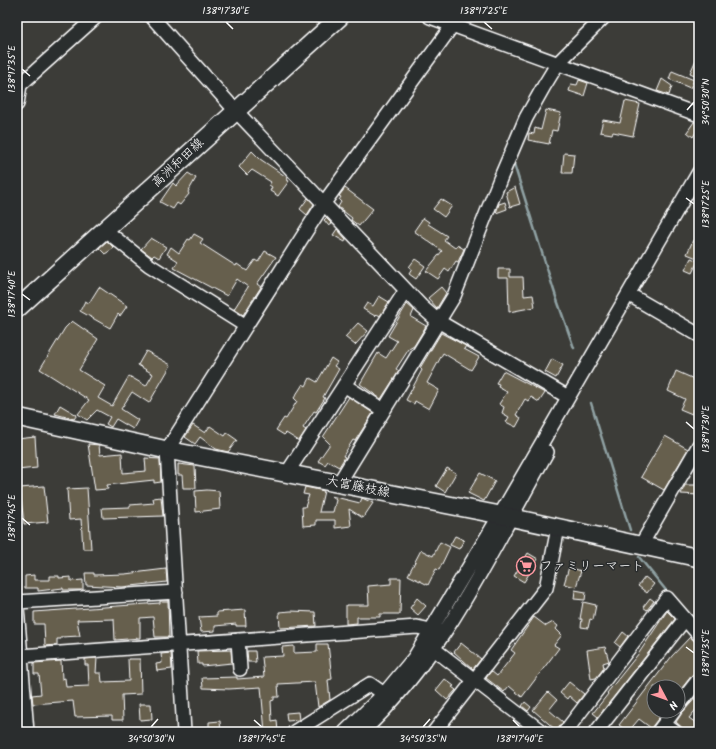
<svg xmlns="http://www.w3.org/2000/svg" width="716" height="749" viewBox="0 0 716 749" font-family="Kalam,'Klee One',sans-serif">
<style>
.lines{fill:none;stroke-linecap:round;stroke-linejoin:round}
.stream{stroke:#90a2a4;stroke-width:2.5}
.building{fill:#665e4e;stroke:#fff}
.minor-casing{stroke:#fff;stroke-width:16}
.major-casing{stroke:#fff;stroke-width:20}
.minor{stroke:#2a2d2e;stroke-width:13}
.major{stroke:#2a2d2e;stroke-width:17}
.ticks{fill:none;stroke:#fff;stroke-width:1.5}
.labels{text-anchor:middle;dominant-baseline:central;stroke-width:3;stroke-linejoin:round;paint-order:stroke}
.street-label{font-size:13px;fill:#fff;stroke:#2a2d2e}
.poi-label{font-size:13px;fill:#fff;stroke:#2a2d2e;text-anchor:start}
.neatline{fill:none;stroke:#fff;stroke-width:1.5}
.ticks-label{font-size:10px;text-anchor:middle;fill:#fff}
</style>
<rect width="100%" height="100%" fill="#3c3c38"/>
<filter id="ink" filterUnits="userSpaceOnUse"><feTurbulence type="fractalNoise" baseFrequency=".025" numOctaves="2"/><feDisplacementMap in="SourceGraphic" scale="8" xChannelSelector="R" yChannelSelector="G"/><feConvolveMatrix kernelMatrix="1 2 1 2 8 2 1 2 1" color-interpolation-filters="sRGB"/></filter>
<g filter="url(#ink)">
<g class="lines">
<!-- stream -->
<path class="stream" d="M513 161 556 297 574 348
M591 403 630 530
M639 557 669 594"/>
</g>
<!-- building -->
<path class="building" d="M699 53V77L690 73Z
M672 71 694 80 690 88 669 79Z
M662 79 672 86 669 95 657 91Z
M579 80 588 83 584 96 569 91 571 84 577 85Z
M625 101 640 104 633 136 613 132 612 134 600 132 603 120 620 123Z
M546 110 561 113 557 131 552 130 549 144 528 140 529 133 534 134 535 128 541 130Z
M694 122 699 123V127L693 137 687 132Z
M252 151 260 159 288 178 287 180 289 181 278 196 270 191 272 187 269 185 271 182 252 170 247 175 239 167Z
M564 153 574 154 572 173H562Z
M188 173 196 178 188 192 189 194 180 205 177 203 173 209 160 202 173 183 176 186Z
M515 187 520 204 510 207 506 192Z
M345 188 373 209 359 226 351 220 352 218 338 207 341 202 339 200 341 197 339 196Z
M308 198 314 204 307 215 300 209Z
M441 199 452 206 444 217 433 209Z
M505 202 507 209 496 213 499 204Z
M326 218 332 224 329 226 324 220Z
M423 218 429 222 428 224 447 236 444 240 455 248 457 245 464 249 458 262 456 261 449 272 445 269 438 279 426 271 442 251 414 231Z
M337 229 346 239 345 242 333 235Z
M194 234 203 239 200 243 236 266 237 264 247 271 255 260 258 262 265 251 276 257 257 284 261 287 243 315 234 309 248 287 237 279 227 296 174 268 178 261 167 254 171 247 179 253 188 239 190 240Z
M151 238 166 247 159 258 154 255 152 257 141 249Z
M693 240 699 242V254L697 258 687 254Z
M107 241 114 248 105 254 99 248Z
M691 258 698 261 692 273 685 270Z
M415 259 425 266 416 279 409 274 412 269 409 267Z
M498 269H510V277H523L524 296 533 295 535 307 509 312 508 278H498Z
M99 287 127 306 120 316 118 314 110 328 80 311 85 301 89 303Z
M441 287 446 293 437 308 428 298Z
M379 296 389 302 380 316 377 314 375 316 363 309 367 303 373 306Z
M407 304 414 310 411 317 426 326 414 346 409 349 396 369 399 371 381 399 360 384 378 353 386 358 397 341 388 336Z
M72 321 98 339 79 370 105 386 98 398 112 406 129 376 146 386 153 374 138 365 146 351 171 365 149 403 132 392 121 409 138 420 133 429 116 419 111 427 106 424 110 417 97 410 87 420 78 414 89 400 40 369 65 328Z
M358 323 368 331 355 345 345 337Z
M441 333 466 346 464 349 479 357 471 370 443 353 427 383 439 390 429 409 415 401 414 404 406 400 422 370 420 368Z
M331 358 337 362 334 366 339 369 323 397 325 398 316 412 314 411 303 428 306 430 299 441 286 433 284 435 276 430 284 418 286 419 297 401 294 398 303 384 306 386 310 378 317 382Z
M552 359 563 365 556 378 545 372Z
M699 368V398L692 414 680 409 685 399 668 391 676 371 694 379Z
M503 371 545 393 539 402 531 397 528 401 525 399 516 415 521 418 516 427 506 422 509 417 502 413 504 407 499 404 507 392 498 387 499 384 496 383Z
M349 397 373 413 355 441 353 440 343 456 345 457 339 467 328 461 325 465 318 461 330 444 323 437Z
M60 405 77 415 74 419 55 414Z
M193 425 205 433 210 426 225 436 227 433 237 440 228 452 216 449 200 437 195 444 185 437Z
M665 436 688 449 664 490 641 477Z
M35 437 37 468 17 470V439Z
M88 444 99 445 100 455 122 453 123 473 146 471 145 458 160 459 161 482 154 483V480L107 485 108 489 95 490Z
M178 464 195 466 196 488H183L182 475H178Z
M447 468 456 473 445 492 436 486Z
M480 473 495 481 484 501 468 493Z
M685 485H699V495L681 494Z
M44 486 48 522 24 524 20 488Z
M305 487 324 491 319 512H333L336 500 331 496 360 503 362 498 373 503 363 518 349 509 351 526 335 528V520H316V525L303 526 302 507H305L309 495 303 494Z
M87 488 91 549H83L81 519 69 520 67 489Z
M207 490 219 491 220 509 196 512 195 491Z
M161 497 163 516 103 518 102 508 130 507V505L154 503 153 498Z
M455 536 464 540 459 549 450 545Z
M440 542 450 547 439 570 436 569 428 585 408 575 421 550 433 556Z
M528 553 538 559 524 582 514 576Z
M569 567 581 571 576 587 564 584Z
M166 569 167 582 122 587 86 585 85 573H94V575L125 574Z
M34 575V580H50V576H59V578L71 577V581L83 580V590H63V588L38 591V588H25V576Z
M645 577 654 584 647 593 638 586Z
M391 578H401L400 614H380V617H357V623L346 624V605H369L368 586 391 584Z
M575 590 586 592 585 600 574 599Z
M417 598 426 606 418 615 410 608Z
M650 598 654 601 647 610 643 607Z
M160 601H168L169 637H155L153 617 140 618V638L115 640 114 619 77 620 80 636 61 637V639H57V645L45 646 44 624H34V612L160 603Z
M583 602 596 605 593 620 590 619 588 628 581 627 582 619H580Z
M245 610 246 626H236V624L215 626V631L201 632 199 617 217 616V612Z
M291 611 315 612 316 626 280 628 279 612Z
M667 611 675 619 598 717 593 713 608 694 607 693 639 653Z
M534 617 546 626 553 622 558 626 556 629 562 635 554 645 559 648 522 697 509 686 504 692 486 678 491 671 497 676 515 653 511 650Z
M623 632 628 636 620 647 615 643Z
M690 637 699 643V671L693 674 678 693V687H654V711H664L651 728 639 719 628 732 619 725 672 656Z
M461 643 481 659 473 669 454 652Z
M317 644H328L332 679 328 680 330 700 318 707 315 682 278 684 279 697H274V700L271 701 272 721 277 720 278 732H265L261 687 229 689 203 688 202 678 237 677V679L264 677 262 657 283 656 282 647 294 646V653L317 652Z
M605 647 609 661 603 663 604 668 596 678 591 679 587 650Z
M231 650 232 663 202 666V664H198L197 651Z
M247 651H255L256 662H248Z
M171 653 172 669 157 671 156 664 162 663 161 654Z
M97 658 96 673H101L102 682 129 681 128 659H140L141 694 122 695 123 720H112V716L75 717 73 701 33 704 32 695 41 694 39 674H34V663L61 661 62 679 65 678 66 687 89 686 88 665H85V659Z
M445 679 454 686 452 687 456 690 447 700 436 690Z
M569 682 584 694 577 703 569 696 567 699 560 693Z
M548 692 557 700 549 710 563 722 557 731 533 710Z
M699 694V706L689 718 699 725V732H687L676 722 682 713Z
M525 702 531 707 528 711 522 706Z
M139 704H151L152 719 140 720Z
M298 712 299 720 287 721 286 713Z
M220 721 221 732H209V722Z"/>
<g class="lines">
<defs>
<path id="minor" d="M152 17 235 110 422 307 438 321 568 397
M430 17 699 115
M17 104 20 85 96 17
M105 230 149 265 246 326
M635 298 699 335
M344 385 383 410
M287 473 406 290
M339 483 454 296 500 179 526 118 544 86 558 63 604 17
M641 545 699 445
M17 602 176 592
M17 608 27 732
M238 640 240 669
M434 649 542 732
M20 656 417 627 431 630
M678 706 699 679
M664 724 675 732
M184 732 167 450 324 203 452 26
M294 732 370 684 384 694
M345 732 384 694 414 658 500 515 699 172
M362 732C445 655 492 549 547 452
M434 732 546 588 558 528
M565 732 667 598 699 635
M596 732 685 619
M658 732 674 711"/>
<path id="major" d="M17 309 340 17
M17 417 167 450 500 515 699 558"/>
</defs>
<!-- minor casing -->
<use href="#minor" class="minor-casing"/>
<!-- major casing -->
<use href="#major" class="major-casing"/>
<!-- minor -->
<use href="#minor" class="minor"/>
<!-- major -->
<use href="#major" class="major"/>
</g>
</g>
<!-- ticks -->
<path class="ticks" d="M226 22 233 29M484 22 492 29M22 69 30 76M687 110 694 102M686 198 694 204M22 294 30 300M686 422 694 429M22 518 30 525M686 647 694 653M254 720 262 727M513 720 520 727M151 727 158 719M423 727 430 719"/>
<!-- icons -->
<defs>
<symbol id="supermarket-ring" viewBox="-11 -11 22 22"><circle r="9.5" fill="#2a2d2e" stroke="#ff9aa2" stroke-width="1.5"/><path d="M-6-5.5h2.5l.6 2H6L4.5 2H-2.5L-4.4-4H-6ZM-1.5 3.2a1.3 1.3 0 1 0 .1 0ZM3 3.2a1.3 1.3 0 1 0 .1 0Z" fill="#ff9aa2"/></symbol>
</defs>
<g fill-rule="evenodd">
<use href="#supermarket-ring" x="515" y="555" width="22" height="22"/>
</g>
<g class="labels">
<!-- street labels -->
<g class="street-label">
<text transform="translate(178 163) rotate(-43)">高洲和田線</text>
<text transform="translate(358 487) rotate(11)">大富藤枝線</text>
</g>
<!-- poi labels -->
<g class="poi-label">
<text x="540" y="566">ファミリーマート</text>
</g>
</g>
<!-- margin -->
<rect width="716" height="749" fill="none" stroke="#2a2d2e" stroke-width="44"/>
<!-- north arrow -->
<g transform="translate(666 699) rotate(131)"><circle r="19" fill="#2a2d2e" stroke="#7f8182"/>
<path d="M0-3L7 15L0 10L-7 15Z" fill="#ff9aa2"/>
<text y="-6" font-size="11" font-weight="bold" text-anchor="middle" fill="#ffffff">N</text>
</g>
<rect x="22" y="22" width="672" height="705" class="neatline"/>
<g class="ticks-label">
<text x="226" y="14">138°17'30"E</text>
<text x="484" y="14">138°17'25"E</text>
<text transform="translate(11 69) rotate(-90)" y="4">138°17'35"E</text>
<text transform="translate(705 102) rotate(-90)" y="4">34°50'30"N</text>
<text transform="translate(705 204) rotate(-90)" y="4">138°17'25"E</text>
<text transform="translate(11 294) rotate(-90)" y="4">138°17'40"E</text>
<text transform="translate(705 429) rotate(-90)" y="4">138°17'30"E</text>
<text transform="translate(11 518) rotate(-90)" y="4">138°17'45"E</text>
<text transform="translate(705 653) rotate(-90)" y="4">138°17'35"E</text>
<text x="151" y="742">34°50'30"N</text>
<text x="262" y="742">138°17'45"E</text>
<text x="423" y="742">34°50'35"N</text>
<text x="520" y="742">138°17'40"E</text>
</g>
</svg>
